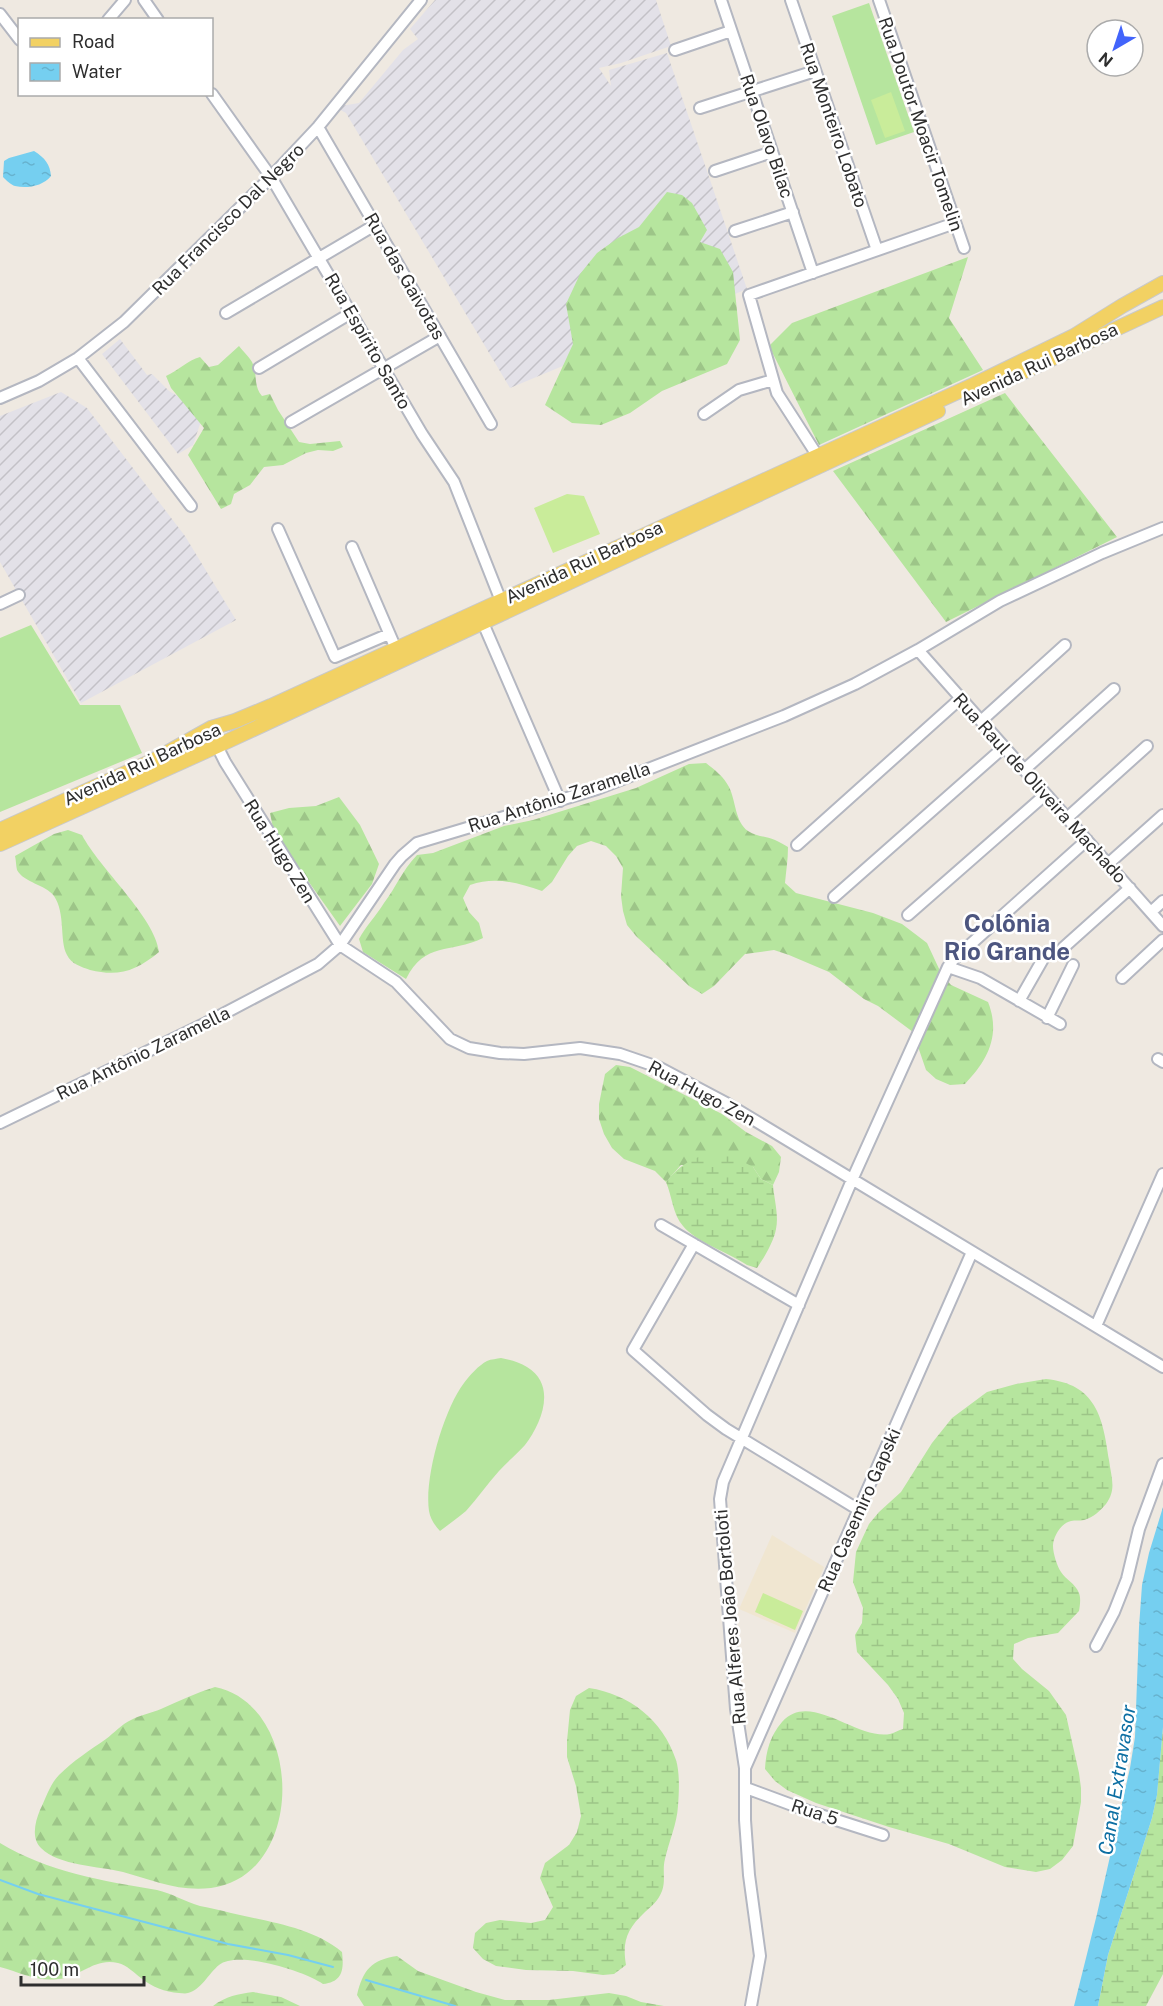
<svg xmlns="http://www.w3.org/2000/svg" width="1163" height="2006" viewBox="0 0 1163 2006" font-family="'Public Sans',sans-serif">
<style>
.industrial{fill:url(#industrial-furrows)}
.education{fill:#f0e6d1}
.grass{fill:#b6e59e}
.forest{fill:url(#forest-firs)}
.wetland{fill:url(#wetland-marsh)}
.pitch{fill:#c9ec9a}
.water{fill:url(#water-ripples)}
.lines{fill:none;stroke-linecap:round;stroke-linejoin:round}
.stream{stroke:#75cff0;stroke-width:2}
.minor-casing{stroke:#b4b7c1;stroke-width:14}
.major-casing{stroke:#c9c9c9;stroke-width:16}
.minor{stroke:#fff;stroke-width:10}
.major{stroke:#f2d163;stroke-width:14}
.labels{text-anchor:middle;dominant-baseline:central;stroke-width:5;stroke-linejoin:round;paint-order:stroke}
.street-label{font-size:18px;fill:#2e2e2e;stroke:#fff}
.water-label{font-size:20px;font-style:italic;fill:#0d6fa3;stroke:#fff}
.district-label{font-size:24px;font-weight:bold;fill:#4d5680;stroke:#fff}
</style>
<defs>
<pattern id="industrial-furrows" width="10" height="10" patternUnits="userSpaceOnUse" patternTransform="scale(1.5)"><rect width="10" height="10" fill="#e3e1e8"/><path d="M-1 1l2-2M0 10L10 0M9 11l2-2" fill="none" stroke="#c3c1c7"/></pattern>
<pattern id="forest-firs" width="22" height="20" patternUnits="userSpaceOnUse" patternTransform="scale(1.5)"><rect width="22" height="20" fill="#b6e59e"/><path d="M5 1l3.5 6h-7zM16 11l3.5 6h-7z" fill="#9dc588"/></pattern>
<pattern id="wetland-marsh" width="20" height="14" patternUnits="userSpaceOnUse" patternTransform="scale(1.5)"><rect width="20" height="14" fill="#b6e59e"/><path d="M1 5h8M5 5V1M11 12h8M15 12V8" fill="none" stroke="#9dc588"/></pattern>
<pattern id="water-ripples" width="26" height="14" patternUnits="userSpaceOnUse" patternTransform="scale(1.5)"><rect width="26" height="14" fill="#75cff0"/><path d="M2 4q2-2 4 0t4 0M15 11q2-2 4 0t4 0" fill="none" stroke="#66b2ce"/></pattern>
</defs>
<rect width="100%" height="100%" fill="#efe9e1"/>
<!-- industrial -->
<path class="industrial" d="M435 0H656L671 46 621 63 599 68 611 86 609 70 667 53 747 289 510 388 346 113 335 107 359 103 403 50 418 39 410 29Z
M120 339 147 375 152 374 169 391 186 401 201 421 193 445 178 454 102 354Z
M61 392 87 408 185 536 236 620 81 703 0 562V416Z"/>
<!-- education -->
<path class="education" d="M772 1535 824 1567 795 1633 739 1609Z"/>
<!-- grass -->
<path class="grass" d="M869 3 914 132 876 145 832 16Z
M31 625 80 705H120L142 753 0 812V638Z
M501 1358C510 1360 519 1362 527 1367 557 1385 542 1423 525 1445 517 1454 507 1462 499 1471 487 1484 478 1498 466 1511 458 1518 449 1524 440 1531 435 1526 430 1518 429 1511 424 1478 444 1409 464 1383 469 1376 479 1365 487 1361 491 1359 497 1359 501 1358Z"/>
<!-- forest -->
<path class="forest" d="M667 192 682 195 692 203 707 230 700 242 720 249 733 272 740 340 727 364 662 391 630 413 601 425 572 423 545 405 573 344 566 304 580 274 597 253 618 238 639 227Z
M968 257 949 318 983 370 819 445 769 346 792 323Z
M239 346C243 351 249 357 252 362 258 374 253 386 262 396L270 394 278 410 299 442 310 444 340 441 343 447 333 451 318 450 306 453 283 465 264 467 250 485 234 494 231 504 221 509 188 455 204 428 171 388 166 376C178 371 188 360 200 357L209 367 218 365Z
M1005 393 1117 537 946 622 833 471Z
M706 763C715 770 724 777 729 787 736 801 735 822 748 831 757 837 766 836 775 840 780 842 784 845 788 847 788 860 786 871 785 883L796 893 873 913 902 924 927 943 941 973 951 985 988 1002C1001 1035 988 1060 965 1084L950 1085 936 1079 926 1070 913 1032 878 1006 864 999 829 972 789 955 774 950 745 954 714 986 702 994 689 986 636 936 627 925 623 911 621 896 623 868 616 856 606 846 591 841 577 846 568 856 552 882 542 891C517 883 496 876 470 885L463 898 469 912 479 923 483 938C450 954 425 941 406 979L363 952 359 939C366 926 376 916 384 903 397 886 401 872 417 855L433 853 504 826 533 820 636 788 689 764Z
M339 797 360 825 379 864 372 884 340 926 274 833 270 813 289 808 316 806Z
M68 830 82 835C99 868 155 917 159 952 136 971 119 977 90 970 82 967 71 964 67 955 59 940 66 914 54 896 45 884 24 883 17 870 16 866 16 860 15 856L54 834Z
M616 1065 630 1067 722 1114 746 1132 772 1146 781 1157 779 1172 773 1185 761 1179 753 1167 681 1165 666 1182 655 1171 624 1159 612 1148 604 1134 599 1119V1104L605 1074Z
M215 1687C304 1705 307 1876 211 1888 179 1892 152 1880 123 1872 99 1866 59 1866 41 1848 31 1838 35 1822 40 1810 46 1798 50 1784 59 1775 73 1761 90 1750 106 1739 114 1733 122 1724 131 1720 140 1715 151 1713 161 1709 179 1701 196 1693 215 1687Z
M0 1843C48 1872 103 1881 157 1890 171 1893 186 1902 200 1906 210 1908 221 1910 231 1913 269 1922 312 1927 342 1952 344 1969 343 1982 323 1984 304 1971 238 1950 219 1965 209 1973 201 1990 188 1993 185 1994 182 1993 179 1993 165 1992 152 1987 141 1978 134 1973 127 1965 118 1963 95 1957 80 1977 58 1979 38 1982 19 1972 0 1967Z
M397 1956 418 1971 476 1992 505 2000H549L609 1993 626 1996 641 2002 664 2006H364L357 1995C363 1970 371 1960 397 1956Z"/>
<!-- wetland -->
<path class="wetland" d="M713 1153 727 1154 740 1160 753 1167 761 1179 773 1185C774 1199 779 1215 776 1229 774 1241 764 1258 757 1268L747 1265C729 1253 696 1242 683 1226 673 1215 672 1196 666 1182 679 1166 692 1157 713 1153Z
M1046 1379C1096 1384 1103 1417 1109 1460 1111 1477 1117 1489 1106 1504 1100 1511 1094 1517 1084 1520 1080 1521 1075 1520 1071 1521 1061 1523 1053 1537 1053 1546 1053 1553 1057 1566 1061 1572 1066 1580 1075 1583 1079 1593 1081 1598 1080 1605 1079 1611L1058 1633 1028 1638 1014 1644 1013 1659 1022 1669 1049 1691 1066 1715 1079 1773 1081 1788V1802L1073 1846 1062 1860 1050 1869 1036 1872 1005 1867 949 1844 889 1827 816 1803 787 1790 775 1781 765 1769C766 1751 770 1736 782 1722 810 1690 856 1740 890 1734 894 1733 899 1730 903 1729L904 1713 898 1699 888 1685 857 1652 855 1635 862 1623 863 1608 853 1582 856 1552 869 1524 879 1512 901 1492 932 1443 952 1418 987 1392 1016 1384Z
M589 1688C629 1694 663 1720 676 1760 680 1773 679 1792 678 1806 677 1824 669 1841 665 1859 662 1870 666 1880 662 1891 658 1901 652 1906 645 1912 627 1929 622 1941 626 1965L614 1974 603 1975 573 1971 526 1970 496 1966 483 1959 473 1948 475 1933 486 1923 500 1920 531 1923 545 1920 553 1907 540 1878 545 1863 569 1845 577 1832 581 1816 576 1786 567 1757V1741L570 1710 576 1696Z
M1163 1727V1974L1146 2006H1098L1108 1955 1152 1818 1157 1795Z
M253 1992 281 1997 300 2006H213C226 1996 238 1994 253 1992Z"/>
<!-- pitch -->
<path class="pitch" d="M891 92 905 131 885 138 871 100Z
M567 494 584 496 600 534 553 553 534 508Z
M763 1593 803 1611 795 1630 755 1612Z"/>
<!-- water -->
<path class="water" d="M34 151C45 158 50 164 51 176 43 186 27 189 15 186 11 185 6 180 3 177L4 161 9 158Z
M1163 1507V1727L1157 1795 1152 1818 1108 1955 1098 2006H1074L1097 1914 1130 1768 1135 1737 1139 1627 1142 1585 1149 1553Z"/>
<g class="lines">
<!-- stream -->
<path class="stream" d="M0 1880 38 1894 228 1944 288 1955 333 1967
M366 1980 455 2006"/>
<defs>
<path id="minor" d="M144 0 158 20
M721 0 813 273
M791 0 877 250
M879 0 964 248
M0 14 20 40
M108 20 125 0
M675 50 731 31
M212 94 271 177 422 434 454 482 501 601
M700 108 815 71
M318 127 491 424
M715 171 772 152
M735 231 793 212
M226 313 375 225
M78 358 191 506
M259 368 351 313
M0 398 39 381 78 358 124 322 271 177 318 127 421 0
M704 414 739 390 773 380
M291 422 440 336
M817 455 777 393 749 295 955 223
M278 529 335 657 389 634
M352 547 396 649
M0 604 19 595
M483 623 560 801
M918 650 1163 926
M981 721 1065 645
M217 746 225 762 340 945 396 982 450 1039 469 1048 500 1053 524 1054 580 1048 620 1054 658 1067 726 1103 1163 1367
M1024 770 1114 689
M1067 818 1147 746
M797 845 961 698
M1108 864 1163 815
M834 897 1004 747
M1151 912 1163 901
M908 915 1046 794
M1063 948 1130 888
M948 967 980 978 1060 1024
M1122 978 1163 940
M1019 1001 1047 952
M1047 1018 1073 965
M1158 1059 1163 1062
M0 1123 206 1023 318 964 340 945 395 864 402 856 417 843 597 789 784 716 855 684 918 650 1000 601 1102 553 1163 528
M661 1225 799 1305
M694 1244 633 1350 707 1415 726 1429 859 1510
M1096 1326 1163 1174
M1096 1646 1114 1612 1127 1579 1139 1529 1163 1464
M745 1768 972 1252
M746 1788 811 1812 883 1835
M751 2006 760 1956 749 1875 745 1820V1768L736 1709 720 1499 723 1482 852 1180 948 967 953 960 1087 840"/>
<path id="major" d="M991 387 1163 307
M0 830 152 761 211 728 235 721 271 706 973 385 1074 336 1122 306 1163 283
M0 844 217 746 938 411"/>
</defs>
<!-- minor casing -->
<use href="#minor" class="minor-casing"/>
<!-- major casing -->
<use href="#major" class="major-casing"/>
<!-- minor -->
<use href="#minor" class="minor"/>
<!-- major -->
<use href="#major" class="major"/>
</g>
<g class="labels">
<!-- street labels -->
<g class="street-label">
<text transform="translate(921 124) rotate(71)">Rua Doutor Moacir Tomelin</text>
<text transform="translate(834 125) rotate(71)">Rua Monteiro Lobato</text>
<text transform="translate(767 136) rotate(71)">Rua Olavo Bilac</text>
<text transform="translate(228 219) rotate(-45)">Rua Francisco Dal Negro</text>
<text transform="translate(405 276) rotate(60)">Rua das Gaivotas</text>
<text transform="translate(368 341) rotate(60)">Rua Espírito Santo</text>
<text transform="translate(1039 364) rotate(-25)">Avenida Rui Barbosa</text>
<text transform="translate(584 562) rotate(-25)">Avenida Rui Barbosa</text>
<text transform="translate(142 764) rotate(-25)">Avenida Rui Barbosa</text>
<text transform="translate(1040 788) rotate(48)">Rua Raul de Oliveira Machado</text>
<text transform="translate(559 797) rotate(-18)">Rua Antônio Zaramella</text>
<text transform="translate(280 851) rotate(58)">Rua Hugo Zen</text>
<text transform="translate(143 1053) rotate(-26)">Rua Antônio Zaramella</text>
<text transform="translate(702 1093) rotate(28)">Rua Hugo Zen</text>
<text transform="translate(859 1510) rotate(-66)">Rua Casemiro Gapski</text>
<text transform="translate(730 1617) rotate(-95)">Rua Alferes João Bortoloti</text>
<text transform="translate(815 1812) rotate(18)">Rua 5</text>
</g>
<!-- water labels -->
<g class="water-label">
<text transform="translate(1117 1780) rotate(-81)">Canal Extravasor</text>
</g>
<!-- district labels -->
<g class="district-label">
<text x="1007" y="923">Colônia<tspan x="1007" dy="28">Rio Grande</tspan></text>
</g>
</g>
<!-- legend -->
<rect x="18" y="18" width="195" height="78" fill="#ffffff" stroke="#ababab" stroke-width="1.5"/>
<rect x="30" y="38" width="30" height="9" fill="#f2d163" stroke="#ababab" stroke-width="1.5"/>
<text x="72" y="48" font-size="18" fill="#2e2e2e">Road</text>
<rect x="30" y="63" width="30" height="18" fill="url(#water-ripples)" stroke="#ababab" stroke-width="1.5"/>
<text x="72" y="78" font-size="18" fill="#2e2e2e">Water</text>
<!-- north arrow -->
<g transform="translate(1115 48) rotate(219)"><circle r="28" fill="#ffffff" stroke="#ababab" stroke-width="1.5"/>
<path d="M0-4.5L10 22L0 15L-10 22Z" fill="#4264fb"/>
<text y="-9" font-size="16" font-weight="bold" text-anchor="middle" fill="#2e2e2e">N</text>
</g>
<!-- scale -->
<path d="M21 1976v9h123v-9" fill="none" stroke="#2e2e2e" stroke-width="3"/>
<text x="30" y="1976" font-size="18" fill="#2e2e2e" stroke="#ffffff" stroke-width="4.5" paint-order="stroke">100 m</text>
</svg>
